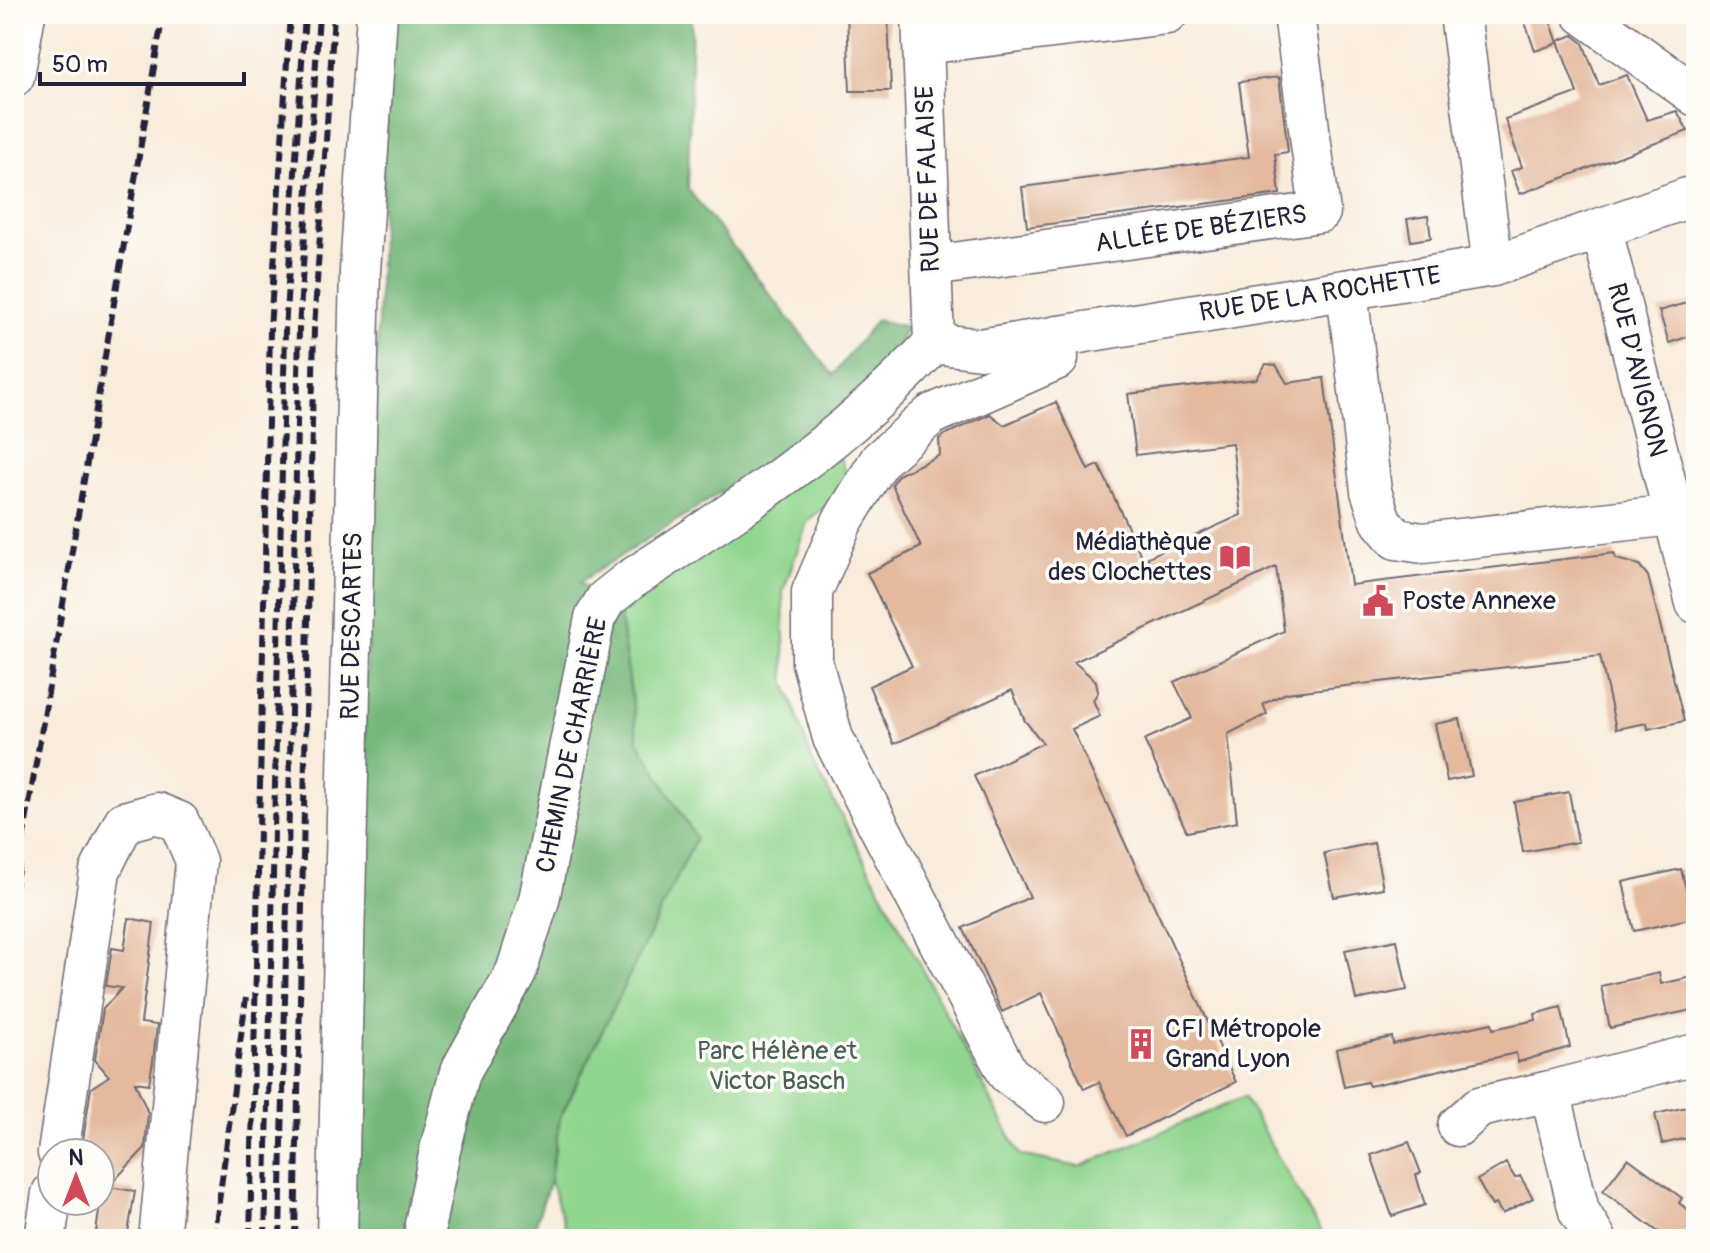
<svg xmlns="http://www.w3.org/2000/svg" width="1710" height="1253" viewBox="0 0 1710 1253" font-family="Pangolin,sans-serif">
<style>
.green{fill:#91d68e;stroke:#5a7c64;stroke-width:2}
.forest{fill:#74b779;stroke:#4b6c5a;stroke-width:2}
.building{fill:#e4b99e}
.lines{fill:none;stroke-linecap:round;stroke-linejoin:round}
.minor-casing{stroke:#6d6973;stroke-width:43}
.minor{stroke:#fff;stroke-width:40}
.rail{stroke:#22223b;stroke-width:6;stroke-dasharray:12 6;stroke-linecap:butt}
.labels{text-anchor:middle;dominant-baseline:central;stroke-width:7;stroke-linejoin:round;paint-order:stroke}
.street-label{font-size:26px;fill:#22223b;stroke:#fdfcf7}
.poi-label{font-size:26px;fill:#22223b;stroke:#fdfcf7;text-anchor:start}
.park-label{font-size:26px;fill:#496158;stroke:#fdfcf7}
</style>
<rect width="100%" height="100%" fill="#fdfcf7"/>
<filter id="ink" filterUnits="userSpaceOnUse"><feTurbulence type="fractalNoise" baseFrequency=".0125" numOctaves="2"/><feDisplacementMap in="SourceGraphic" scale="16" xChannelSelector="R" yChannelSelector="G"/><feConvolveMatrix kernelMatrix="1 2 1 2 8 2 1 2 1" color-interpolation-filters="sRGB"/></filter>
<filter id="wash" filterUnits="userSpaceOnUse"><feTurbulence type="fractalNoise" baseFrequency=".006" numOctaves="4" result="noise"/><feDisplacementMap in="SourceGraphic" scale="32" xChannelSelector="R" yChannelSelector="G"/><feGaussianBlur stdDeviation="1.8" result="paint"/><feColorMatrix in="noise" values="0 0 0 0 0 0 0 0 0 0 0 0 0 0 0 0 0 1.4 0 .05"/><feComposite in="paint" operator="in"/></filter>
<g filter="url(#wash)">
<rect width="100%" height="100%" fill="#f9ecdc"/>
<!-- green -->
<path class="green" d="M838 453 851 487 808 520 783 592 785 679 812 760 1020 1155 1079 1167 1244 1097 1325 1239H569L550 1180 560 1118 695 838 638 741 619 611Z"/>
<!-- forest -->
<path class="forest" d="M388 14H692L688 189 833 375 876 320 907 327 875 388 827 425 580 582 619 611 638 741 696 838 560 1118 550 1180 531 1239H348Z"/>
<g id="blocks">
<!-- building -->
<path class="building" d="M847 14H888L891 91H850Z
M1522 14H1548L1558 43 1535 51Z
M1573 35 1583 43 1599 85 1627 75 1647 120 1677 111 1688 131 1520 194 1511 171 1522 167 1505 119 1577 93 1558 41Z
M1279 77 1288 152 1275 154 1280 194 1027 227 1022 187 1249 157 1239 82Z
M1428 216 1431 238 1411 241 1407 219Z
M1696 300V334L1669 343 1659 311Z
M1266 364 1276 365 1287 383 1324 378 1351 585 1614 553 1616 559 1639 565 1648 576 1684 721 1648 729 1647 723 1616 729 1600 656 1286 693 1263 704 1267 714 1228 734 1237 822 1187 832 1144 740 1192 718 1174 682 1284 631 1276 567 1074 662 1096 681 1098 692 1093 700 1100 716 1072 729 1236 1082 1126 1136 1099 1082 1084 1089 1041 993 1002 1012 963 928 1030 897 974 776 1043 743 1025 721 1012 690 894 744 869 686 912 666 867 573 921 547 892 485 898 475 940 455 939 439 944 435 990 414 1004 425 1056 402 1088 470 1099 465 1150 575 1148 557 1241 515 1232 443 1136 455 1128 394 1256 379Z
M1460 719 1472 776 1447 781 1435 724Z
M1569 792 1578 842 1523 852 1514 802Z
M1374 843 1383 888 1334 897 1324 853Z
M1681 869 1693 918 1634 931 1623 882Z
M129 918 154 923 141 1023 157 1025 153 1061 149 1084 135 1082 148 1113 145 1148 108 1187 135 1191 127 1239H95L105 1170 100 1168V1153H81L91 1088 109 1076 95 1060 103 1009 122 988 106 986 112 948 124 950Z
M1397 940 1407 990 1356 1000 1345 950Z
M1659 973 1661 984 1696 976V1009L1610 1028 1601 986Z
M1561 1007 1570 1047 1518 1062 1516 1053 1369 1086 1367 1082 1344 1087 1336 1049 1392 1037 1393 1044 1492 1023 1493 1029 1536 1020 1535 1014Z
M1696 1105V1136L1662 1144 1655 1114Z
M1409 1142 1421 1173 1416 1175 1425 1205 1392 1216 1371 1155Z
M1628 1158 1682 1198 1679 1203 1696 1216V1239H1668L1603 1191Z
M1506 1163 1515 1178 1520 1176 1533 1198 1502 1214 1496 1204 1492 1206 1477 1180Z"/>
</g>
</g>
<g filter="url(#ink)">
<use href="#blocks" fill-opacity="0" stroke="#6d6973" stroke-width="2"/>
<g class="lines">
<defs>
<path id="minor" d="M922 14 934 343
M1460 14 1493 266
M1583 14 1696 96
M923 44 1167 14
M14 76 25 14
M1602 230 1696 603
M932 266 1320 212 1294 14
M1347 291 1371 491 1381 521 1396 539 1423 543 1674 515
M934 343 980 349 1493 266 1696 195
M1045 1102 1008 1074 833 738 812 662V592L842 522 880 460 931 415 1058 359 1057 336
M1458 1126 1479 1107 1550 1091
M58 1153 100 871 124 822 157 813 179 822 196 861 159 1239
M45 1239 52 1193
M337 1239 360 271 377 14
M426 1239 425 1224 440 1150 460 1072 516 972 539 900 595 618 606 599 630 580C738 510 847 439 934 343
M1596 1239 1579 1211 1550 1091 1696 1054"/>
</defs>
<!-- minor casing -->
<use href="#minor" class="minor-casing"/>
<!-- minor -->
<use href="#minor" class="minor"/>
<!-- rail -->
<path class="rail" d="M14 893 163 14
M214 1239 246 998
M250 1239 270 330 290 14
M265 1239 285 331 305 14
M280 1239 299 329 319 14
M295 1239 314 329 334 14"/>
</g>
</g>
<!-- icons -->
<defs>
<symbol id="library-bare" viewBox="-9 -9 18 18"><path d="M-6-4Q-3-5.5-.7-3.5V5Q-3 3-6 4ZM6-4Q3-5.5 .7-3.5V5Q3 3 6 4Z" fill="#d1495b" stroke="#fdfcf7" stroke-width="2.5" paint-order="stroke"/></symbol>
<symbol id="civic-bare" viewBox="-9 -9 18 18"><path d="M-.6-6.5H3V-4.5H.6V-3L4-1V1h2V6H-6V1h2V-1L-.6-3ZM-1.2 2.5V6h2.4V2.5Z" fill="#d1495b" stroke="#fdfcf7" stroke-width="2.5" paint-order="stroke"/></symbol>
<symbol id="building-bare" viewBox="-9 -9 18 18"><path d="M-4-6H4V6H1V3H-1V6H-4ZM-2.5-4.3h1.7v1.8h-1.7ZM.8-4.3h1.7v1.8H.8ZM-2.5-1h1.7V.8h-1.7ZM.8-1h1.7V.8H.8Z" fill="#d1495b" stroke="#fdfcf7" stroke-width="2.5" paint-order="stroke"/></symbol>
</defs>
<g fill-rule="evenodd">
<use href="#library-bare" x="1213" y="535" width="44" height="44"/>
<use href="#civic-bare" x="1356" y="579" width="44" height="44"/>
<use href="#building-bare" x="1119" y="1022" width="44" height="44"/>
</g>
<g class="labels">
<!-- street labels -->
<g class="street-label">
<text transform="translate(928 179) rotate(-92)">RUE DE FALAISE</text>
<text transform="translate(1201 229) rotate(-8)">ALLÉE DE BÉZIERS</text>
<text transform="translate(1320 294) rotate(-9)">RUE DE LA ROCHETTE</text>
<text transform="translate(1637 370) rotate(76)">RUE D'AVIGNON</text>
<text transform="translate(352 626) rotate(-89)">RUE DESCARTES</text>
<text transform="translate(572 745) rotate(-78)">CHEMIN DE CHARRIÈRE</text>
</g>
<!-- poi labels -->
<g class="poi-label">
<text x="1211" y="542" text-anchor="end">Médiathèque<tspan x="1211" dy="30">des Clochettes</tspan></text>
<text x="1402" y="601">Poste Annexe</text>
<text x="1165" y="1029">CFI Métropole<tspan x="1165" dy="30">Grand Lyon</tspan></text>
</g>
<!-- park labels -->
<g class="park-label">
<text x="777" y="1051">Parc Hélène et<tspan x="777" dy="30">Victor Basch</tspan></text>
</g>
</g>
<!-- margin -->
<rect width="1710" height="1253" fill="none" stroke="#fdfcf7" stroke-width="48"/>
<!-- north arrow -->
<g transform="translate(76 1177)"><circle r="38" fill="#fdfcf7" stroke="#a5a5ac" stroke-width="2"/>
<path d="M0-6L14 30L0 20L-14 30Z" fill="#d1495b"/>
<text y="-12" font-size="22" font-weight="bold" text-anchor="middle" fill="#22223b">N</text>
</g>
<!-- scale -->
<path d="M40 72v12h204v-12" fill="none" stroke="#22223b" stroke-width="4"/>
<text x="52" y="72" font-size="24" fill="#22223b" stroke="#fdfcf7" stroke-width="6" paint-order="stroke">50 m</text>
</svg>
